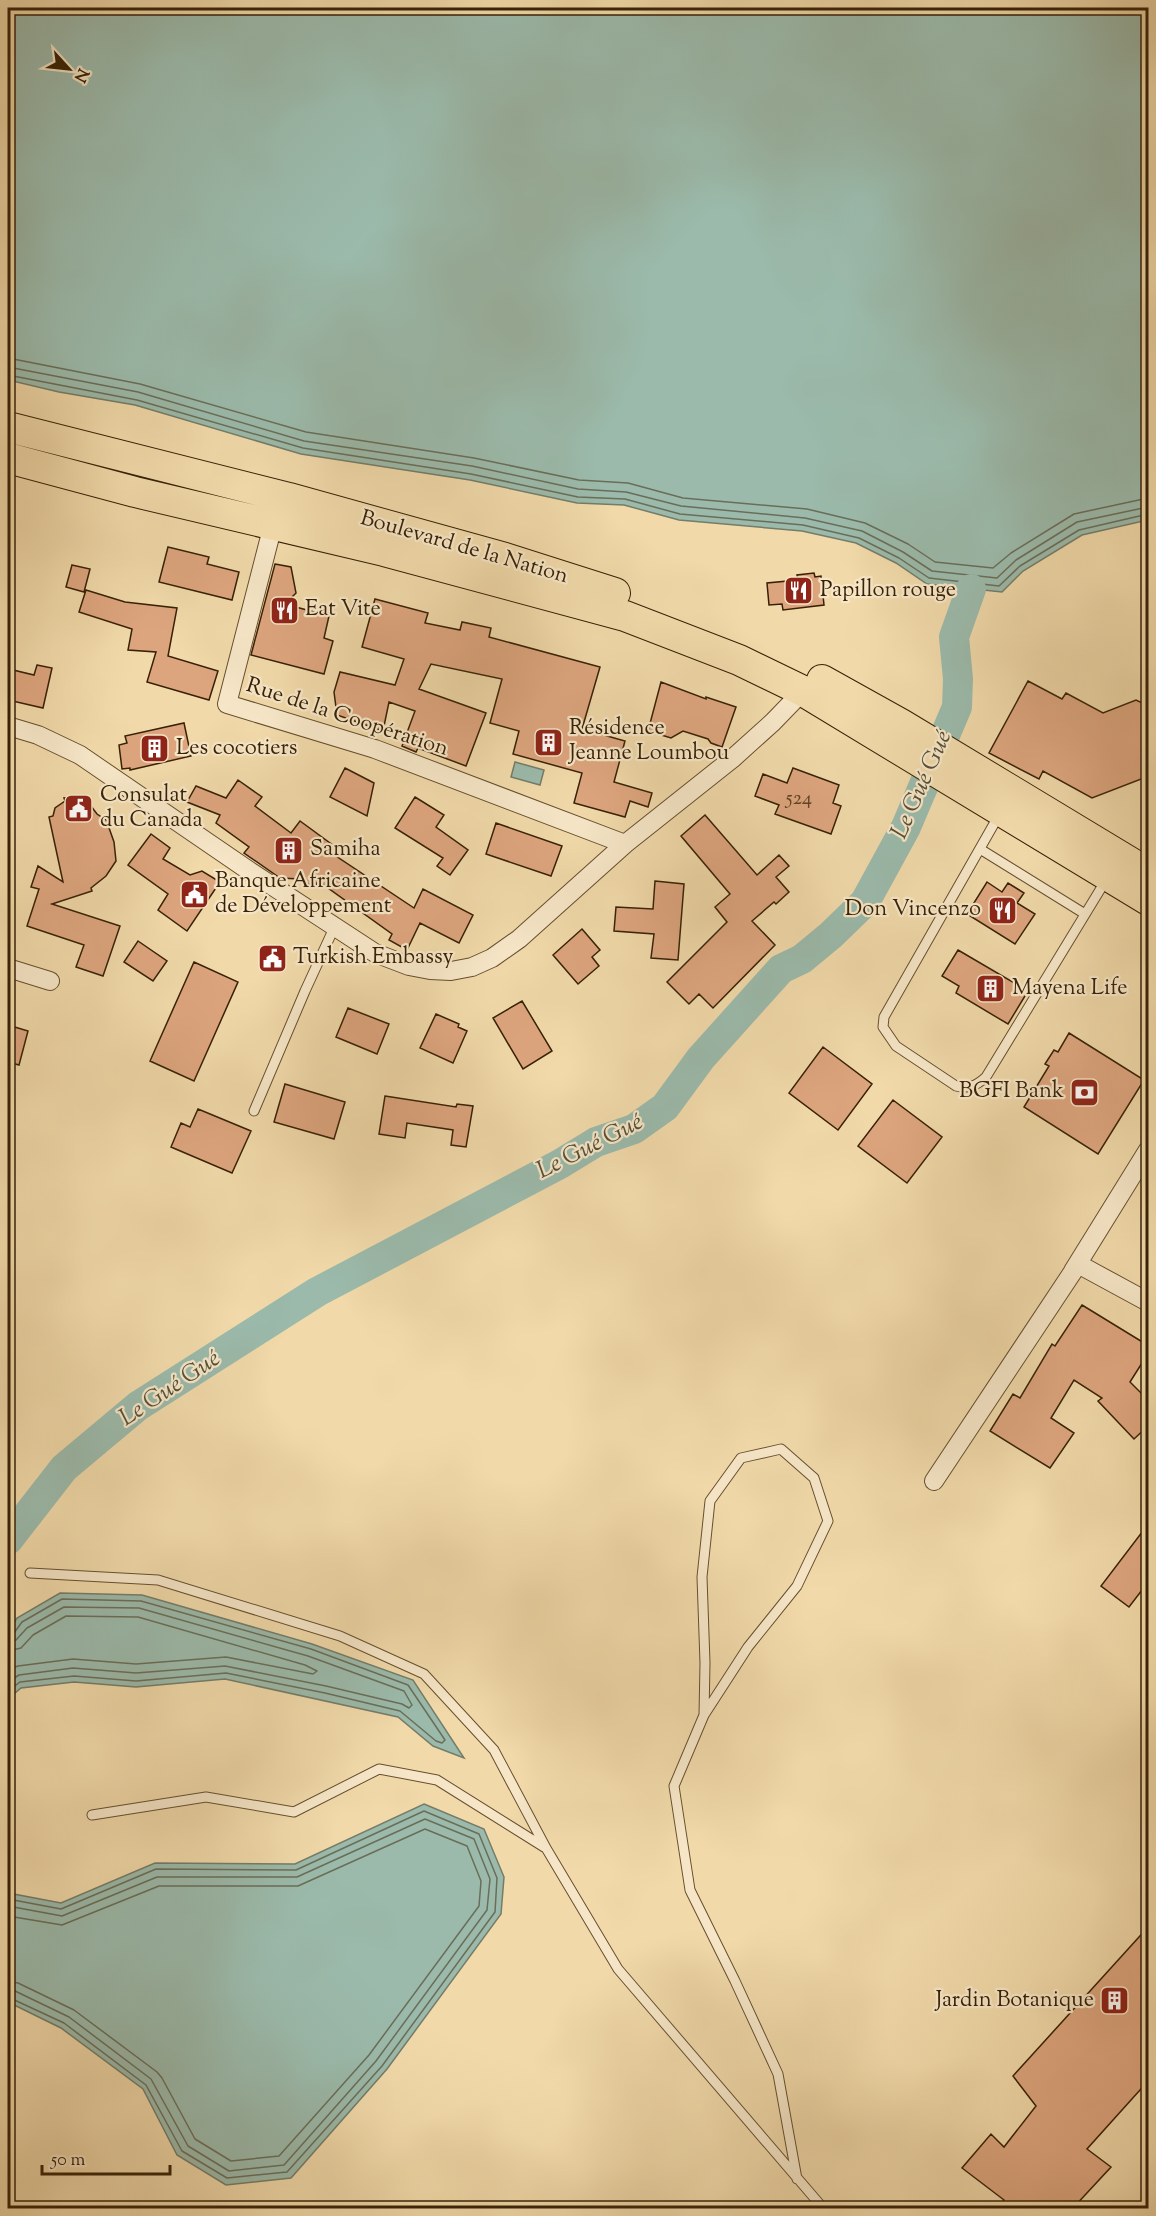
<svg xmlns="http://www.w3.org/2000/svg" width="1156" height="2216" viewBox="0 0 1156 2216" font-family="'Sorts Mill Goudy',serif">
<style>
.water{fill:#9bbaab;stroke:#737d69;stroke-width:1.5}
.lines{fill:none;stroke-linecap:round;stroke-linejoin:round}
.shore{stroke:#696e58;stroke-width:1.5}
.river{stroke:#9bbaab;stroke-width:30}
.building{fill:#dda57e;stroke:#372106;stroke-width:1.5}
.service-casing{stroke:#664f2f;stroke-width:11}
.minor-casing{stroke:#664f2f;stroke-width:20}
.primary-casing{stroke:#372106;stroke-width:32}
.service{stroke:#f6e6c7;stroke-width:9}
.minor{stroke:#f6e6c7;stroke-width:18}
.primary{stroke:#f1d9a9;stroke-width:30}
.labels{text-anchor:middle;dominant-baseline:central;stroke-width:4.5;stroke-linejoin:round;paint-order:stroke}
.number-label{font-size:20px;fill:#604224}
.street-label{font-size:22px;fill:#372106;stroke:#f6e6c7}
.poi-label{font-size:22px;fill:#372106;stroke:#f6e6c7;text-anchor:start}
.water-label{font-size:24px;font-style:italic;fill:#554f38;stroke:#f6e6c7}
</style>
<rect width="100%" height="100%" fill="#f1d9a9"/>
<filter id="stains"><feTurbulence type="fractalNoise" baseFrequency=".00333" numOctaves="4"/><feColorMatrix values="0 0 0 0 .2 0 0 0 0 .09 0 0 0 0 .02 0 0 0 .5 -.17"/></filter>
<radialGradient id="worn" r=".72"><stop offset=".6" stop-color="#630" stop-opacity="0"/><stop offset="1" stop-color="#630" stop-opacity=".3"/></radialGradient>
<!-- water -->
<path class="water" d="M8 8H1148V520L1082 535 1023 571 1002 592 927 584 896 563 856 543 802 531 679 520 624 505 577 503 470 480 301 454 135 405 59 392 8 380Z
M515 762 544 770 540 785 511 777Z
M60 1593 142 1595 312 1644 413 1680 464 1758 433 1746 398 1717 225 1679 136 1687 74 1682 21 1688 8 1699V1632L17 1618Z
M424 1804 484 1829 504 1877 501 1914 387 2069 291 2178 226 2185 177 2155 143 2089 61 2028 8 2002V1893L61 1903 155 1863 295 1864Z"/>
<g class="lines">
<!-- shore -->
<path class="shore" d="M8 358 140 384 306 432 474 458 579 480 628 483 683 498 807 509 865 523 908 544 935 562 993 568 1011 553 1074 514 1148 498
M8 367 138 392 304 441 472 466 578 489 626 492 681 506 805 518 862 531 903 552 932 571 997 578 1016 560 1077 522 1148 507
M8 375 137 400 303 448 471 474 578 497 625 499 680 514 803 525 859 538 899 558 929 578 999 586 1020 566 1079 530 1148 514
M8 1634 14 1633 22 1622 62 1599 141 1601 311 1649 408 1685 445 1740 442 1743 436 1741 400 1711 325 1693 226 1673 136 1681 74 1676 20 1682 8 1691
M8 1642 16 1640 27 1628 64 1607 139 1608 308 1656 404 1691 412 1705 409 1708 402 1704 326 1686 225 1666 136 1673 73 1668 19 1675 8 1682
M8 1651 21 1648 33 1635 66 1616 138 1617 305 1665 317 1671 313 1674 226 1657 136 1664 73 1659 18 1666 8 1670
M8 1899 61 1909 156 1869 296 1870 424 1811 479 1834 497 1878 495 1912 382 2066 287 2172 227 2178 182 2151 146 2085 64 2023 8 1997
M8 1906 62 1916 157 1877H297L425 1819 474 1839 490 1879 487 1910 376 2061 284 2165 229 2171 188 2146 151 2079 69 2017 15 1991 8 1990
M8 1916 62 1925 159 1886H298L425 1829 467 1846 481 1881 479 1906 369 2055 279 2156 231 2161 195 2139 162 2078 157 2072 74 2010 18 1983 8 1981"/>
<!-- river -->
<path class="river" d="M8 1540 64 1468 138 1406 317 1292 560 1164 596 1142 634 1129 665 1107 701 1058 781 969 802 959 831 935 865 902 906 827 957 707 958 679 954 637 971 589"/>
</g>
<!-- building -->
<path class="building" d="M168 547 209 557 207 564 239 572 232 600 159 582Z
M275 564 291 567 296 593 285 604 329 616 324 638 333 641 324 674 251 655Z
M72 565 90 569 84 592 66 587Z
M814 573 815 577 821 576 824 605 783 610 782 604 769 605 767 583 798 580 797 575Z
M86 590 125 602 177 608 168 656 218 671 209 700 147 682 156 652 128 650 132 629 79 612Z
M375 599 428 613 425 623 460 630 462 622 491 628 489 637 600 667 582 729 625 741 614 782 652 793 648 807 630 801 625 817 574 803 582 773 513 754 519 731 490 723 502 679 431 664 419 689 486 713 466 766 418 748 416 752 402 746 415 711 389 702 383 731 337 715 334 692 340 672 395 685 404 659 362 647Z
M37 665 52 668 43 708 8 700 13 670 34 675Z
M1028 681 1062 699 1066 693 1103 713 1136 700 1149 706V776L1092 798 1043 771 1039 779 989 753Z
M661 682 706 699V697L736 707 722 747 711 743 708 739 683 731 671 738 648 731Z
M184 723 191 756 130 770V768L122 769 119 745 127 743 125 736Z
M345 768 374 783 367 816 330 797Z
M793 768 839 785 833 803 841 806 831 834 775 814 779 805 755 796 763 774 787 783Z
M238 780 262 797 255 806 291 833 300 821 334 846 330 852 414 908 423 889 473 915 459 943 420 923 407 950 389 940 392 934 318 881 315 888 300 879 280 878 244 853 249 847 216 823 220 815 187 802 196 786 226 798Z
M76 797 88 802 97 814 109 822 108 825 114 842 116 861 106 876 91 888 92 891 52 904 120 926 103 976 76 967 84 945 27 926 39 889 31 887 38 866 63 882 49 817 53 816 55 808 65 801 64 798Z
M415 797 444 815 436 827 468 850 450 875 437 866 443 858 395 828Z
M705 815 757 875 779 855 789 866 776 877 789 892 776 904 774 902 752 921 775 945 713 1008 699 994 689 1004 667 982 727 922 715 907 730 894 681 836Z
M496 823 562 846 551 876 486 854Z
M151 834 170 848 163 859 190 875 202 871 220 882 187 931 158 910 168 894 128 865Z
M655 881 684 884 678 960 651 958 654 934 614 931 616 907 653 909Z
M987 882 1002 892 1008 883 1024 893 1017 903 1035 914 1015 944 967 914Z
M582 929 600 950 592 957 599 966 578 984 553 955Z
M138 941 167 961 153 981 124 962Z
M958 950 1028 991 1008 1024 956 993 959 986 942 976Z
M194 962 238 982 194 1081 150 1061Z
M522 1001 552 1051 523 1069 493 1018Z
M348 1008 389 1024 377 1054 336 1037Z
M436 1014 459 1024 458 1027 467 1031 453 1063 420 1048Z
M8 1025 28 1031 19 1065 8 1062Z
M1069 1033 1144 1080 1098 1154 1024 1107 1049 1066 1045 1064 1054 1050 1058 1052Z
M823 1047 872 1084 838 1130 789 1093Z
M285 1084 345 1102 334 1139 274 1122Z
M385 1096 456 1107 457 1104 473 1106 466 1147 451 1145 453 1130 407 1123 405 1138 379 1134Z
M893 1100 942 1137 907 1183 858 1146Z
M198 1109 251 1131 232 1173 171 1147 181 1123 190 1127Z
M1082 1305 1149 1346V1352L1130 1382 1149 1401V1425L1134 1439 1098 1401 1102 1398 1074 1380 1051 1418 1074 1433 1050 1468 990 1431 1013 1394 1020 1398 1052 1344 1055 1346Z
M1149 1523V1581L1129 1607 1101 1586Z
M1149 1926V2080L1087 2149 1111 2167 1073 2208H1011L1002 2202 1004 2200 962 2168 991 2134 1004 2147 1036 2106 1013 2076Z"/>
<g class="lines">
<defs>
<path id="service" d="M999 815 884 1017 883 1027 896 1046 956 1086C969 1089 976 1086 986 1077L1106 880
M980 849 1085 914
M254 1111 305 991 334 928
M30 1573 158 1580 340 1636 424 1674 494 1750 546 1848 618 1969 823 2208
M704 1715 705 1663 702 1577 710 1501 741 1458 781 1449 814 1478 828 1521 797 1586 748 1647 704 1715 674 1786 690 1890 735 1981 778 2074 797 2179
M92 1815 206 1797 294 1812 379 1769 437 1780 544 1847"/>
<path id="minor" d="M273 525 227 704 375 749 625 844
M8 726 38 735 80 755 248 870 375 953 409 966 430 970 451 971 472 967 492 958 519 939 625 844 732 759 773 722 803 691
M8 968 50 981
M1073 1271 1148 1150
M934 1481 1078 1264 1148 1302"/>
<path id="primary" d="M8 427 289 498 505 558 615 593
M8 458 135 492 384 551 625 616 739 660 803 691 1148 900
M822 680 901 724 1148 873"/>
</defs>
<!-- service casing -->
<use href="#service" class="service-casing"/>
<!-- minor casing -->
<use href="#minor" class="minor-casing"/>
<!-- primary casing -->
<use href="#primary" class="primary-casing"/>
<!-- service -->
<use href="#service" class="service"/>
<!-- minor -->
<use href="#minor" class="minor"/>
<!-- primary -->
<use href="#primary" class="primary"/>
</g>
<!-- icons -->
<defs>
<symbol id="restaurant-square" viewBox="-11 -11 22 22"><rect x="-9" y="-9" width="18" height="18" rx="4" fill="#8f2418" stroke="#f6e6c7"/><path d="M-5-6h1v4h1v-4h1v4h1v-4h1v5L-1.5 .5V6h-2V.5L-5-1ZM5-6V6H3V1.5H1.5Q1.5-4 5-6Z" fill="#fff"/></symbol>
<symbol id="building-square" viewBox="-11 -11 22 22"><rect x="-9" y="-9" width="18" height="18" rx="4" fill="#8f2418" stroke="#f6e6c7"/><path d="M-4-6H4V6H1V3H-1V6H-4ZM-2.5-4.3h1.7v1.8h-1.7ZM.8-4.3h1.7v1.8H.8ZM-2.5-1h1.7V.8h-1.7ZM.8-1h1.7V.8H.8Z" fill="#fff"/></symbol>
<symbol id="civic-square" viewBox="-11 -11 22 22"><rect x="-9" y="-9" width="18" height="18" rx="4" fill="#8f2418" stroke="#f6e6c7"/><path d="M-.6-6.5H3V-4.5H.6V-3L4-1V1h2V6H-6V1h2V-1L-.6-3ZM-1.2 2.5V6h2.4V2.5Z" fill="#fff"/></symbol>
<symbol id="bank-square" viewBox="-11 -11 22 22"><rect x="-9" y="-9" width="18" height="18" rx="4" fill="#8f2418" stroke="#f6e6c7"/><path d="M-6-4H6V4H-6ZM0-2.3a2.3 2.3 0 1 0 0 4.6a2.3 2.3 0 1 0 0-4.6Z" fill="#fff"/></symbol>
</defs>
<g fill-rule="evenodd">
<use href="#restaurant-square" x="782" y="574" width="33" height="33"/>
<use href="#restaurant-square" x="268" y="594" width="33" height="33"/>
<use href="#building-square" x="532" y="726" width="33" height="33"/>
<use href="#building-square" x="138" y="732" width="33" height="33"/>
<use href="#civic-square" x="62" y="792" width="33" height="33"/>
<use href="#building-square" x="272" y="834" width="33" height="33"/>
<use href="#civic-square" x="178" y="878" width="33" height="33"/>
<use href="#restaurant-square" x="986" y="894" width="33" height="33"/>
<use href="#civic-square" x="256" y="942" width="33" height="33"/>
<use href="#building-square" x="974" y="972" width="33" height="33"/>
<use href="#bank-square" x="1068" y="1076" width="33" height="33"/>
<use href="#building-square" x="1098" y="1984" width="33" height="33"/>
</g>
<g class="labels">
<!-- number labels -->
<g class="number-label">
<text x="799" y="799">524</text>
</g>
<!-- street labels -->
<g class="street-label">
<text transform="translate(464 548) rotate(16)">Boulevard de la Nation</text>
<text transform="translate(347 718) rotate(18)">Rue de la Coopération</text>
</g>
<!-- poi labels -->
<g class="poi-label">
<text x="820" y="591">Papillon rouge</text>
<text x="305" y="610">Eat Vite</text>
<text x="569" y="729">Résidence<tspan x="569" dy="25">Jeanne Loumbou</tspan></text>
<text x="176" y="749">Les cocotiers</text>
<text x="100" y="796">Consulat<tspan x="100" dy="25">du Canada</tspan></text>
<text x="310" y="850">Samiha</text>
<text x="215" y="882">Banque Africaine<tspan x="215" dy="25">de Développement</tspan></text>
<text x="981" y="910" text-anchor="end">Don Vincenzo</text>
<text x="293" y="958">Turkish Embassy</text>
<text x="1012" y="989">Mayena Life</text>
<text x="1064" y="1092" text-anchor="end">BGFI Bank</text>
<text x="1094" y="2001" text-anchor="end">Jardin Botanique</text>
</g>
<!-- water labels -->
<g class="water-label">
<text transform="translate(922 785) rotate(-66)">Le Gué Gué</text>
<text transform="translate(590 1147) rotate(-27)">Le Gué Gué</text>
<text transform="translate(170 1389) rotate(-34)">Le Gué Gué</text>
</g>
</g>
<!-- margin -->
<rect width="1156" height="2216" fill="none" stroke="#f1d9a9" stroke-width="30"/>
<rect x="9" y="9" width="1138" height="2198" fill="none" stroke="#372106" stroke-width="3"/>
<rect x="15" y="15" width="1126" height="2186" fill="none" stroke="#372106" stroke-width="1.5"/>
<!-- north arrow -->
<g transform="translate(69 69) rotate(117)" stroke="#f6e6c7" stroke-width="4.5" paint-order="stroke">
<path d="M0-4.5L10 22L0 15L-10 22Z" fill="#372106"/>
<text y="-9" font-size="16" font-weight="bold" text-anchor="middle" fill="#372106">N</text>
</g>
<!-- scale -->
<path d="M42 2165v9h128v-9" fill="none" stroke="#372106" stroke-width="3"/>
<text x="51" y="2165" font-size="18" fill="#372106" stroke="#f6e6c7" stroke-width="4.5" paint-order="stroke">50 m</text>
<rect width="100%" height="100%" filter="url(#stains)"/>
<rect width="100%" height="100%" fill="url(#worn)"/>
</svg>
